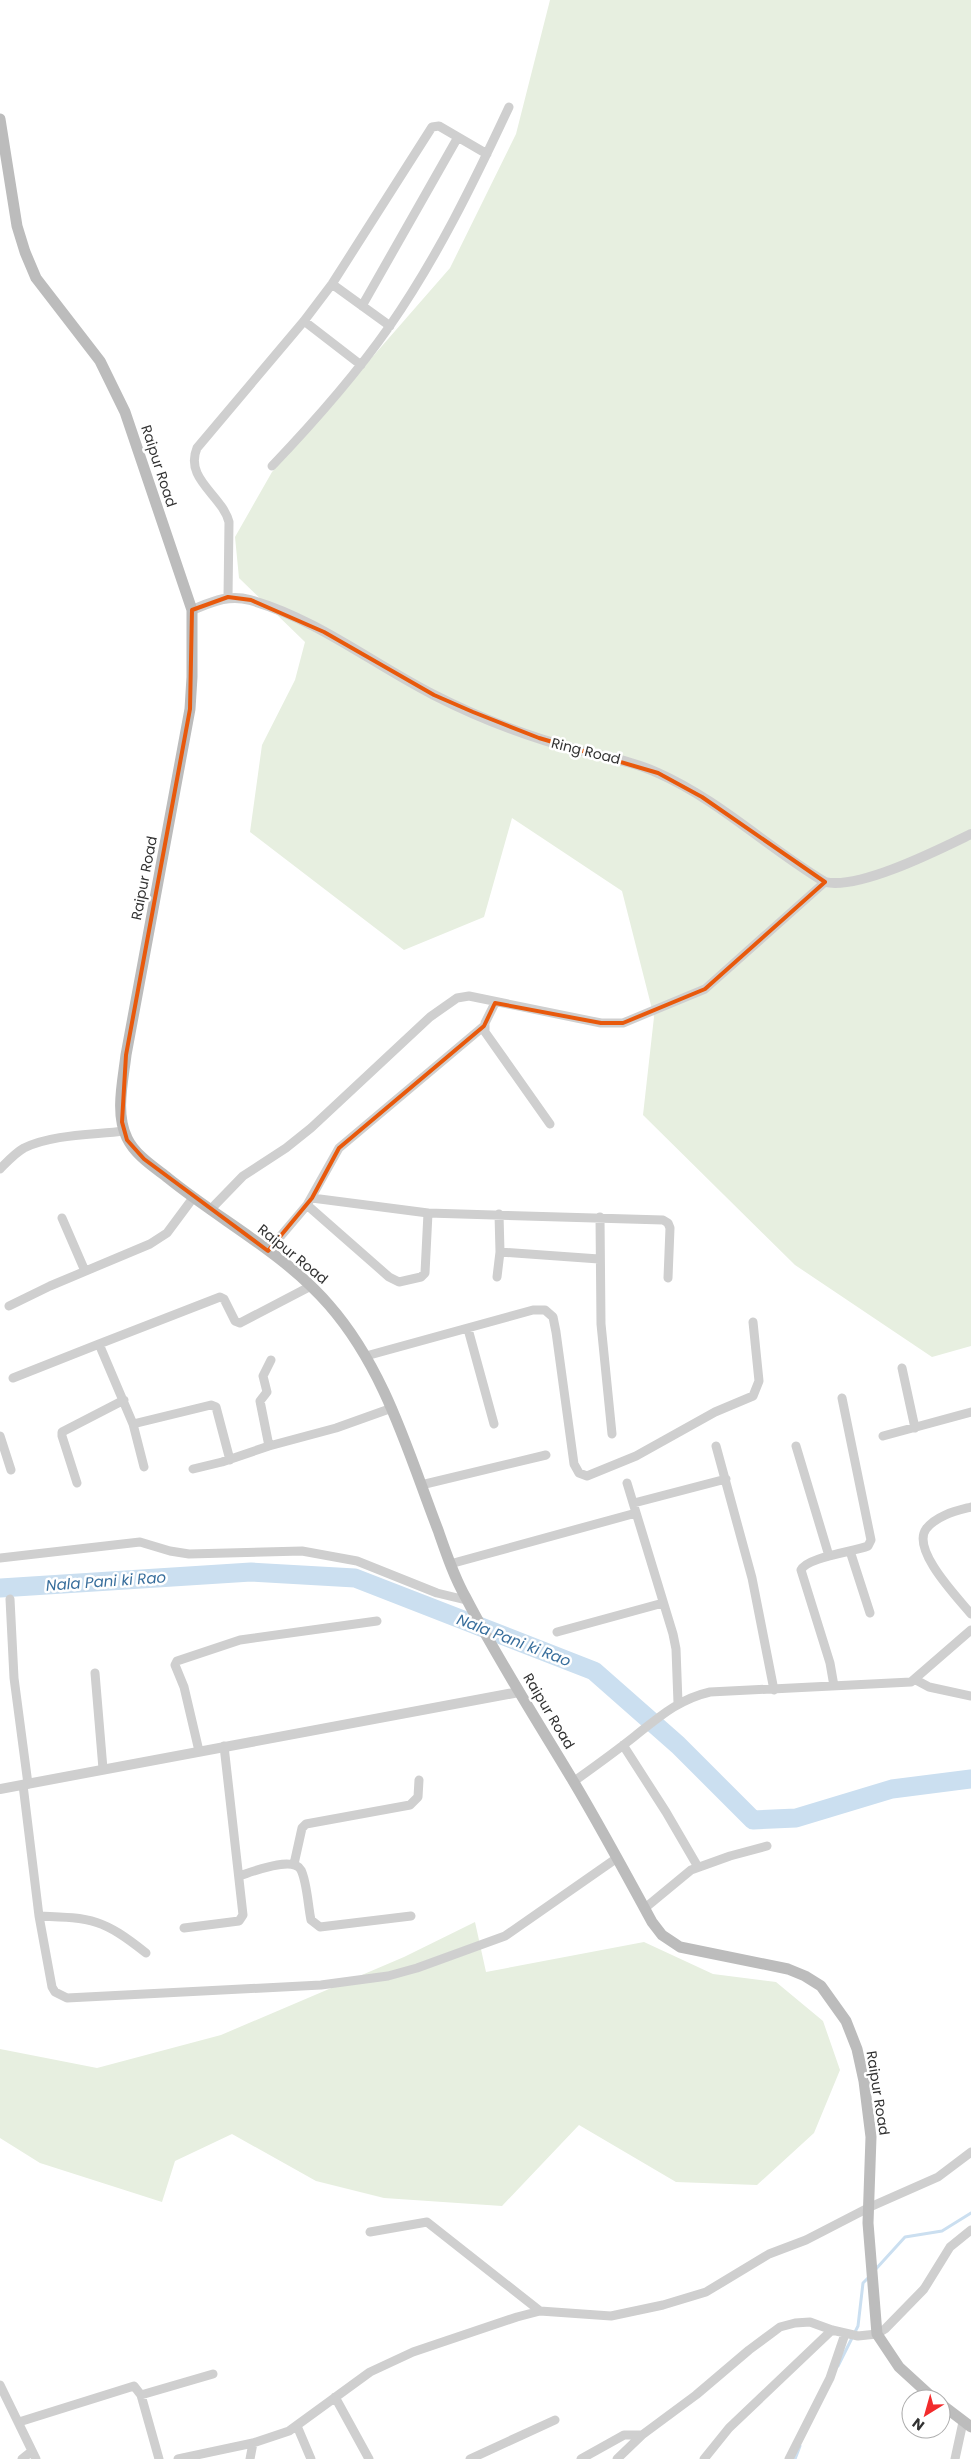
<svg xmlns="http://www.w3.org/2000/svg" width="971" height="2459" viewBox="0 0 971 2459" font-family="Poppins,sans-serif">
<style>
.green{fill:#e7efe0}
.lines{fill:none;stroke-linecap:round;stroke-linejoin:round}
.stream{stroke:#cbdff0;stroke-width:3}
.river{stroke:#cbdff0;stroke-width:19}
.minor{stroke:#cfcfcf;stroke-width:9}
.tertiary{stroke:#cfcfcf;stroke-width:10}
.secondary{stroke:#bcbcbc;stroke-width:11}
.marked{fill:none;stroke:#e8590c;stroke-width:4;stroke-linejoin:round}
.labels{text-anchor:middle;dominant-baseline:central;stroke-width:5;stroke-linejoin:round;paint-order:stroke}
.street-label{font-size:14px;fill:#323232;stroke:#fff}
.water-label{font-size:15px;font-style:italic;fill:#386e9c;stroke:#fff}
</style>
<rect width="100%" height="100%" fill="#fff"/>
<!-- green -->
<path class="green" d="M550 0H971V1346L932 1357 795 1265 643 1115 654 1017 622 891 512 818 484 917 404 950 250 832 262 745 295 680 305 642 239 578 235 537 272 472 450 268 516 134Z
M475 1922 486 1972 644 1942 713 1974 776 1982 823 2021 840 2070 814 2133 757 2185 676 2182 579 2125 502 2206 384 2198 316 2181 232 2134 175 2161 162 2202 40 2163 0 2138V2049L97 2068 221 2035 404 1957Z"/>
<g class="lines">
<!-- stream -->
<path class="stream" d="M875 2270 905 2237 942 2231 971 2213
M838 2366 858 2326 863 2283 869 2277
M795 2459 800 2446"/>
<!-- river -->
<path class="river" d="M0 1588 251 1572 355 1578 594 1671 678 1745 753 1820 796 1818 892 1789 971 1779"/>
<!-- minor -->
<path class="minor" d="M332 284 390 326
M362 306 458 137
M304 321 361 365
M272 466C314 422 354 377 389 327 437 258 474 182 509 107
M228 597 229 522C222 495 184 479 197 448L304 321 332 284 432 127 439 126 487 154
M495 1003 485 1023V1032L550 1124
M0 1169C7 1162 15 1153 24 1148 53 1134 93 1135 124 1131
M312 1198 428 1213
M307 1205 389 1277 399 1282 421 1277 425 1273 428 1213 663 1220 668 1223 670 1228 668 1278
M210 1210 243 1176 286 1148 311 1128 430 1017 457 998 469 996 601 1023H623L705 989 825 882
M600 1217 601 1324 612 1434
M62 1218 85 1271
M268 1251 307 1205 339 1148 484 1026
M500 1252 599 1259
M497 1277 500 1252 499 1214
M9 1306 50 1286 150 1244 167 1233 193 1198
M468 1329 494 1424
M366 1356 533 1310H545L553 1317 556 1332 574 1464 579 1473 587 1476 636 1456 715 1412 753 1396 759 1381 753 1322
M271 1360 263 1376 267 1392 260 1401 269 1446 336 1428 392 1408
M902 1368 915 1428
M13 1378 99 1344
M133 1424 99 1344 220 1297 224 1299 235 1321 240 1323 311 1286
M0 1436 11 1470
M883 1436 971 1412
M716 1446 752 1578 774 1690
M796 1446 829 1556
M144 1467 133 1424 211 1405 216 1407 230 1460
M193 1469 222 1462 269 1446
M77 1483 62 1436V1432L124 1400
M627 1483 673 1634 676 1649 678 1703
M421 1485 546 1455
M634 1503 726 1479
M971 1507C956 1511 937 1515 926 1529 911 1550 958 1598 971 1614
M850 1551 870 1613
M0 1558 140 1542 170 1551 189 1554 302 1551 357 1561 437 1593 466 1600
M450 1564 636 1513
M10 1599 14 1678 28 1784
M557 1632 663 1603
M95 1673 103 1769
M916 1680 929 1687 971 1696
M834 1686 830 1663 801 1570C807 1557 853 1552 868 1546L871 1540 842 1398
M623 1745 666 1812 698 1867
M199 1751 184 1687 175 1665 177 1661 240 1640 377 1621
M573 1782C594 1767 615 1752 635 1736 659 1717 679 1699 710 1692L911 1682 971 1630
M23 1785 39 1916 52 1987 55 1992 67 1998 321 1985 388 1976 417 1968 505 1936 617 1858
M294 1864 302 1828 306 1824 410 1805 418 1797 419 1780
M239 1876C252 1872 293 1855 301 1870 307 1882 308 1906 311 1920L320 1927 411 1916
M645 1908 691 1870 730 1856 767 1846
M39 1916C93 1918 103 1919 146 1953
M184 1928 239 1921 243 1915 224 1746
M370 2232 427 2222 540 2311
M0 2385 36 2459
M141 2395 213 2374
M335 2397 369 2459
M19 2422 134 2386 141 2395 159 2459
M297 2426 311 2459
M22 2459 32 2451
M178 2459 253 2443 289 2431 370 2372 413 2352 517 2317 540 2311 611 2316 663 2305 706 2292 769 2254 806 2240 870 2207 938 2177 971 2152
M250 2459 253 2443
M470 2459 555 2420
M581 2459 624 2435H642
M617 2459 642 2435 696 2395 749 2350 780 2327 795 2323 810 2322 832 2330 858 2336 877 2334 885 2329 924 2289 950 2247 971 2230
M704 2459 729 2428 832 2330
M789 2459 830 2378 845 2334
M955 2459 963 2422"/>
<!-- tertiary -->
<path class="tertiary" d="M192 610C212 602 228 594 250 600 317 619 373 664 434 695 479 718 529 737 578 750 605 757 632 761 658 773 719 800 768 848 825 882 859 890 938 850 971 834
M0 1789 519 1692"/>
<!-- secondary -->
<path class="secondary" d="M0 119 17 226 25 252 36 278 100 361 125 412 192 610V677L190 709 126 1055C123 1081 115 1114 127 1138 135 1155 154 1167 168 1178 221 1221 284 1253 329 1305 385 1369 408 1452 438 1530 446 1553 454 1577 466 1598 498 1660 536 1719 572 1779 600 1826 626 1874 652 1922L662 1935 680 1947 788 1969 805 1976 821 1986 846 2021 857 2049 864 2081 871 2137 868 2223 877 2334 899 2367 934 2399
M941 2404 971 2427"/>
</g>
<!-- marked area -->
<path class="marked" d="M228 597 251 600 324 632 434 695 473 712 539 738 658 773 702 797 825 882 705 989 623 1023H601L495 1003 484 1026 339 1148 312 1198 268 1251 144 1159 127 1140 122 1122 126 1055 190 709 192 610Z"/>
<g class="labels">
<!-- street labels -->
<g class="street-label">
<text transform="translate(159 466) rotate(72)">Raipur Road</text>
<text transform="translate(586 751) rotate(14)">Ring Road</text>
<text transform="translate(144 878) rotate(-79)">Raipur Road</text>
<text transform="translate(293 1254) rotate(39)">Raipur Road</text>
<text transform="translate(549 1711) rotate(59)">Raipur Road</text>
<text transform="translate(878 2093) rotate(81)">Raipur Road</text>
</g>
<!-- water labels -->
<g class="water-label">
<text transform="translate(106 1581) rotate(-4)">Nala Pani ki Rao</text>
<text transform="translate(514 1640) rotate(21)">Nala Pani ki Rao</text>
</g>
</g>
<!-- north arrow -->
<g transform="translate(926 2414) rotate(217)"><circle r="24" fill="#ffffff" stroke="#adadad"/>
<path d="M0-4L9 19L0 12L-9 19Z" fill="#f22b2c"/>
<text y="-8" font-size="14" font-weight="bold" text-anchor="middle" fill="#323232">N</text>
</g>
</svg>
